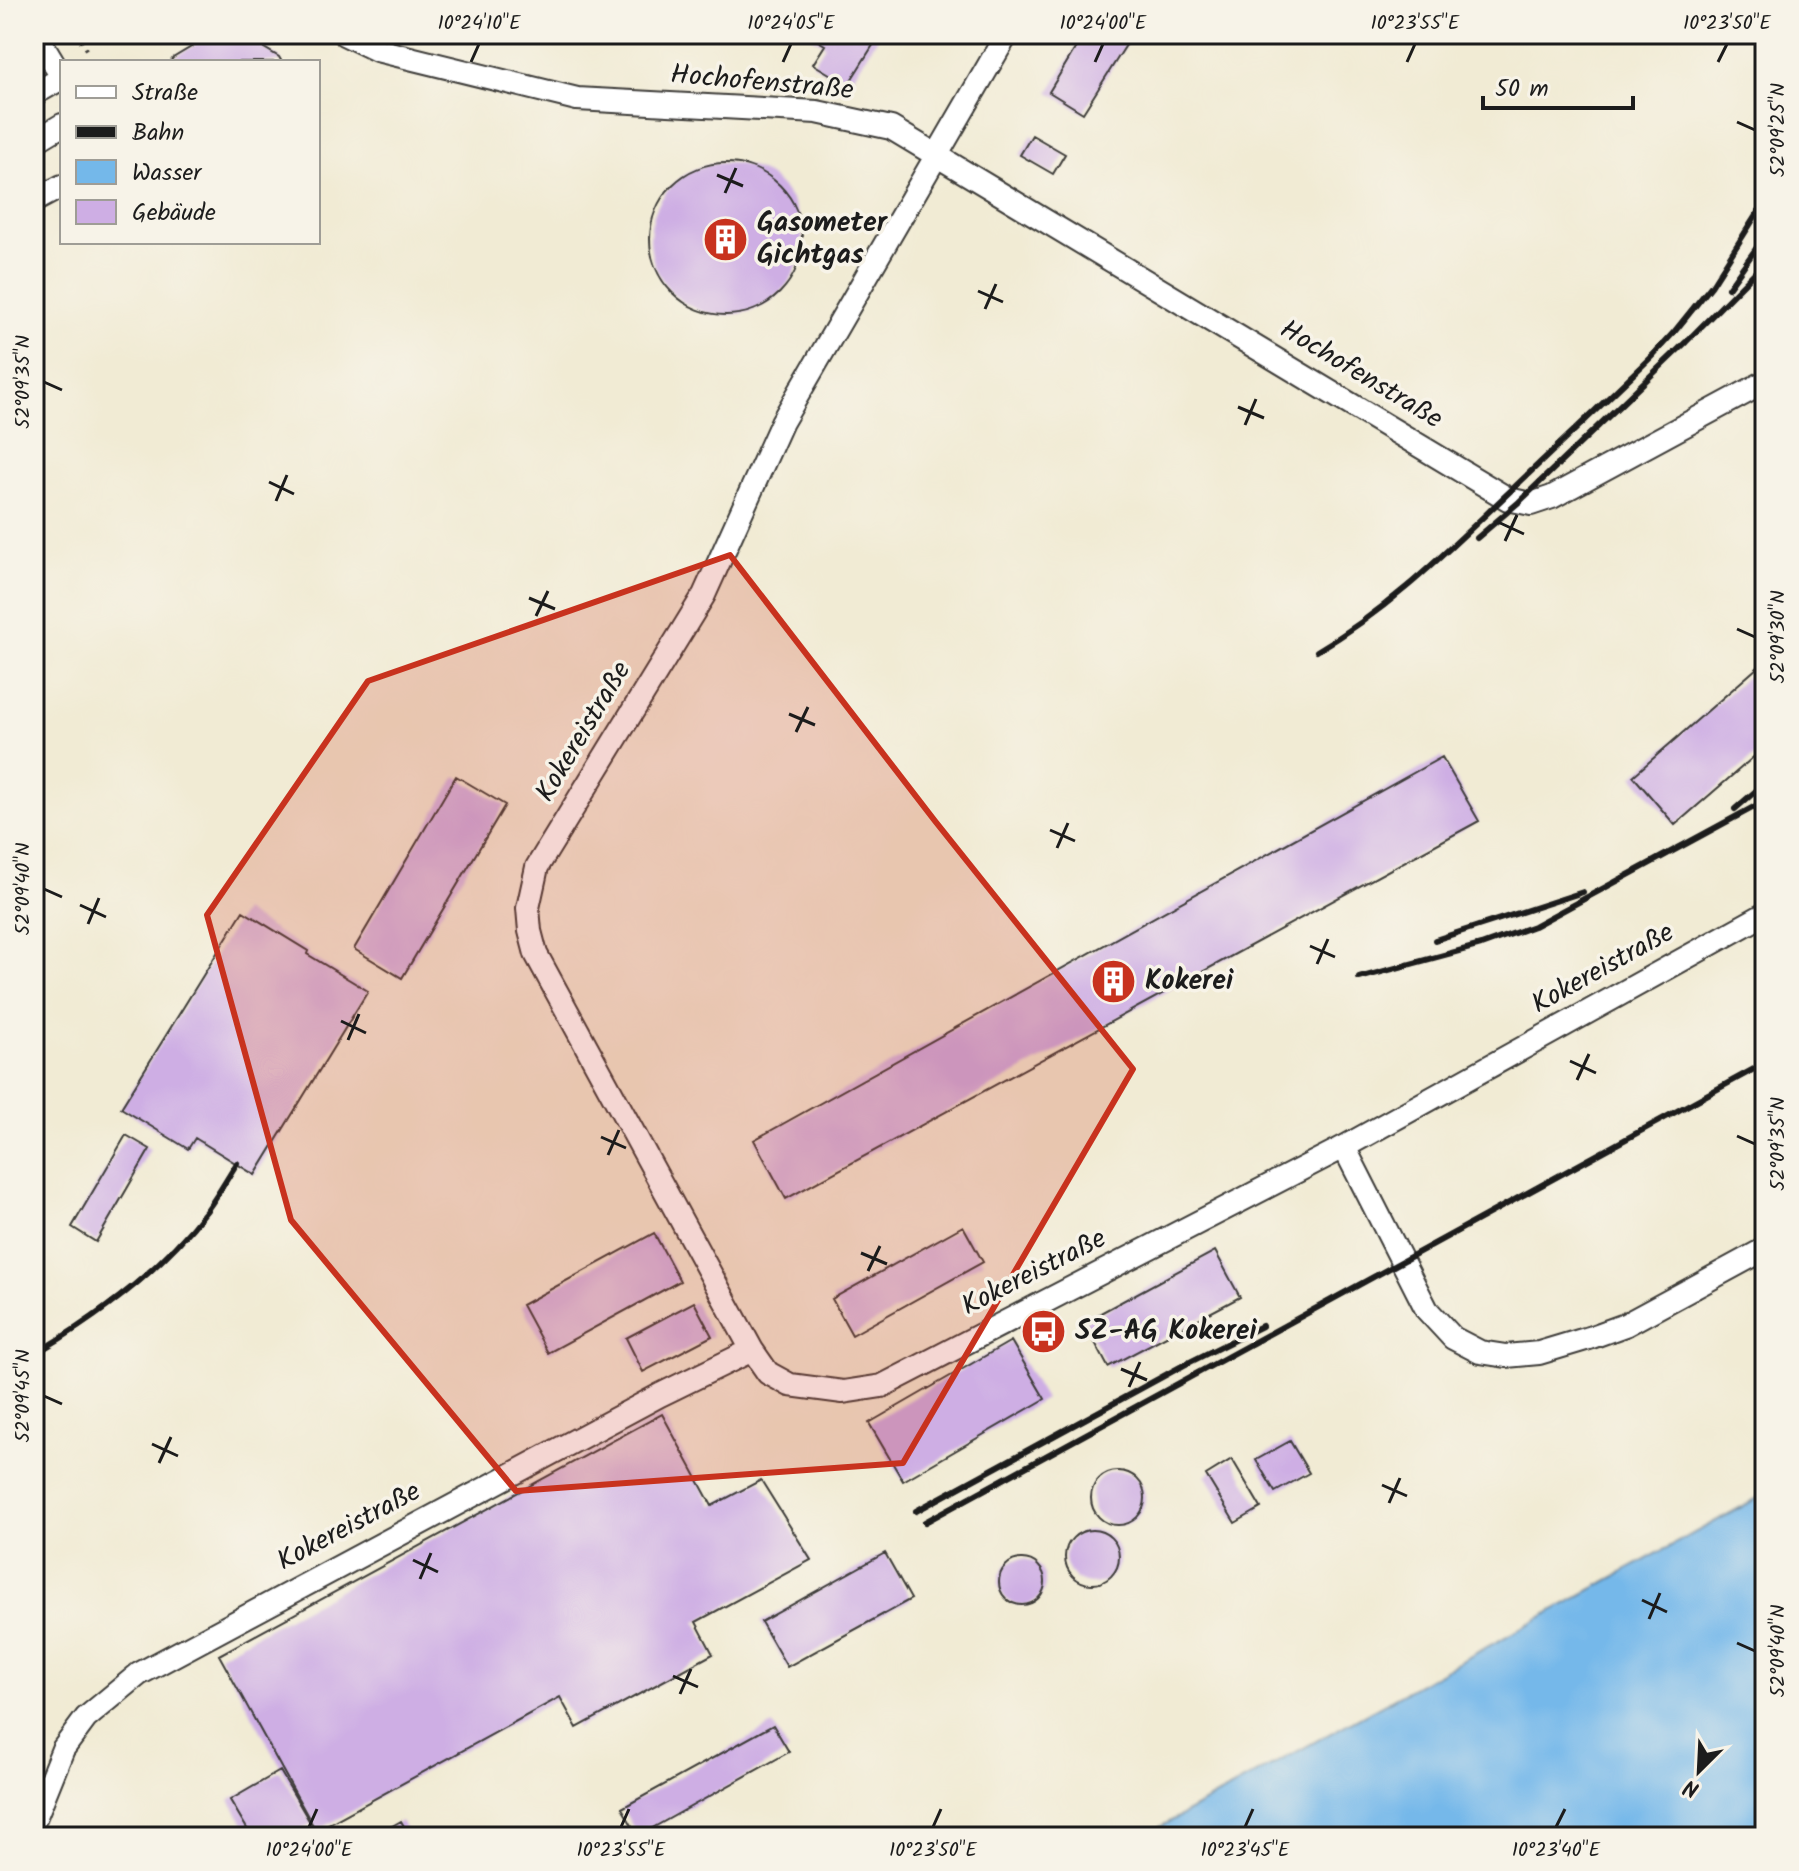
<svg xmlns="http://www.w3.org/2000/svg" width="1799" height="1871" viewBox="0 0 1799 1871" font-family="Kalam,sans-serif">
<style>
.water{fill:#74b8ea;stroke:#486a83;stroke-width:2}
.building{fill:#ceaee4}
.lines{fill:none;stroke-linecap:round;stroke-linejoin:round}
.minor-casing{stroke:#3c3b38;stroke-width:26}
.path{stroke:#3c3b38;stroke-width:4;stroke-dasharray:2 6;stroke-linecap:butt}
.minor{stroke:#fff;stroke-width:22}
.rail{stroke:#1c1c1c;stroke-width:6}
.marked{fill:#c8321e;fill-opacity:0.2;stroke:#c8321e;stroke-width:6;stroke-linejoin:round}
.ticks{fill:none;stroke:#1c1c1c;stroke-width:3}
.labels{text-anchor:middle;dominant-baseline:central;stroke-width:7;stroke-linejoin:round;paint-order:stroke}
.street-label{font-size:28px;fill:#1c1c1c;stroke:#f7f3e8}
.poi-label{font-size:28px;font-weight:bold;fill:#1c1c1c;stroke:#f7f3e8;text-anchor:start}
.neatline{fill:none;stroke:#1c1c1c;stroke-width:3}
.ticks-label{font-size:20px;text-anchor:middle;fill:#1c1c1c}
</style>
<rect width="100%" height="100%" fill="#f7f3e8"/>
<filter id="ink" filterUnits="userSpaceOnUse"><feTurbulence type="fractalNoise" baseFrequency=".0125" numOctaves="2"/><feDisplacementMap in="SourceGraphic" scale="16" xChannelSelector="R" yChannelSelector="G"/><feConvolveMatrix kernelMatrix="1 2 1 2 8 2 1 2 1" color-interpolation-filters="sRGB"/></filter>
<filter id="wash" filterUnits="userSpaceOnUse"><feTurbulence type="fractalNoise" baseFrequency=".006" numOctaves="4" result="noise"/><feDisplacementMap in="SourceGraphic" scale="32" xChannelSelector="R" yChannelSelector="G"/><feGaussianBlur stdDeviation="1.8" result="paint"/><feColorMatrix in="noise" values="0 0 0 0 0 0 0 0 0 0 0 0 0 0 0 0 0 1.4 0 .05"/><feComposite in="paint" operator="in"/></filter>
<g filter="url(#wash)">
<rect width="100%" height="100%" fill="#f1ebd4"/>
<!-- water -->
<path class="water" d="M1765 1494V1837H1142Z"/>
<g id="blocks">
<!-- building -->
<path class="building" d="M811 34H880L848 85 813 64 825 45 810 36Z
M1084 34H1133L1083 113 1049 92Z
M226 37 254 42 279 57 282 62H170L173 58 198 43Z
M1032 135 1065 154 1053 174 1020 155Z
M650 239a76 76 0 1 1 152 0a76 76 0 1 1-152 0Z
M1765 661V747L1675 825 1633 776Z
M1442 757 1479 821 786 1199 754 1140Z
M456 776 505 805 402 978 354 949Z
M243 911 308 951 307 954 368 991 255 1175 195 1138 188 1149 121 1108Z
M126 1135 150 1149 96 1242 72 1227Z
M963 1226 983 1262 852 1335 832 1299Z
M654 1233 680 1281 548 1353 522 1305Z
M1215 1251 1240 1297 1108 1367 1084 1322Z
M694 1302 712 1336 643 1372 626 1338Z
M1011 1341 1045 1399 903 1481 869 1423Z
M662 1414 712 1506 761 1480 811 1560 696 1622 713 1654 577 1728 560 1697 316 1831 219 1655Z
M1290 1441 1309 1473 1275 1492 1256 1460Z
M1232 1459 1261 1508 1235 1523 1206 1475Z
M1091 1498a27 27 0 1 1 54 0a27 27 0 1 1-54 0Z
M1065 1557a27 27 0 1 1 54 0a27 27 0 1 1-54 0Z
M885 1553 911 1599 787 1667 761 1622Z
M999 1582a23 23 0 1 1 46 0a23 23 0 1 1-46 0Z
M773 1725 789 1752 638 1836 622 1808Z
M280 1771 311 1824 289 1837H252L230 1800Z
M401 1821 410 1837H373Z"/>
</g>
</g>
<g filter="url(#ink)">
<use href="#blocks" fill-opacity="0" stroke="#3c3b38" stroke-width="2"/>
<g class="lines">
<defs>
<path id="minor" d="M344 34 377 50 577 99 817 112 891 128 1508 499 1531 504 1552 497 1765 382
M1007 34 782 422 704 595 537 867 528 908 530 931 536 954 752 1350 768 1373 790 1385 843 1392 882 1386 1344 1147 1765 914
M41 42 62 77
M34 94 62 78
M34 142 62 125
M34 201 62 186
M1344 1147 1427 1310 1453 1338 1480 1352 1506 1356 1539 1353 1589 1338 1625 1325 1765 1249
M34 1821 63 1749 86 1718 139 1674 660 1395 752 1350"/>
</defs>
<!-- minor casing -->
<use href="#minor" class="minor-casing"/>
<!-- path -->
<path class="path" d="M77 34 88 53"/>
<!-- minor -->
<use href="#minor" class="minor"/>
<!-- rail -->
<path class="rail" d="M1728 288 1765 236
M1477 538 1519 502 1686 342 1765 262
M1317 651C1389 609 1442 556 1502 499 1552 451 1603 404 1653 355L1675 331 1712 285 1765 201
M1735 809 1765 783
M1435 940 1583 892
M1359 978 1481 945 1534 926 1765 801
M43 1349C105 1312 163 1268 207 1210 218 1195 227 1179 237 1163
M916 1511 1184 1365 1262 1326
M925 1522 1765 1063"/>
</g>
</g>
<!-- marked area -->
<path class="marked" d="M730 555 935 821 1133 1069 903 1463 516 1491 291 1220 207 915 368 681Z"/>
<!-- ticks -->
<path class="ticks" d="M471 62 479 44M783 62 791 44M1095 62 1103 44M1407 62 1415 44M1718 62 1727 44M1737 122 1755 130M717 175 743 186M725 193 736 168M978 291 1003 302M985 309 996 284M44 382 62 390M1238 407 1264 418M1245 425 1256 399M269 482 294 494M276 501 287 475M1498 522 1524 534M1505 541 1517 515M529 598 555 609M536 616 548 591M1737 629 1755 637M789 714 815 725M796 732 808 707M1050 830 1075 841M1057 848 1068 823M44 889 62 897M80 905 106 917M88 924 99 898M1310 946 1335 957M1317 964 1328 939M341 1021 366 1033M348 1040 359 1014M1570 1061 1596 1073M1577 1080 1589 1054M1737 1136 1755 1144M601 1137 626 1148M608 1155 619 1130M861 1253 887 1264M868 1271 880 1246M1121 1369 1147 1380M1129 1387 1140 1362M44 1396 62 1404M152 1444 178 1456M159 1463 171 1437M1382 1485 1407 1496M1389 1503 1400 1478M413 1560 438 1572M420 1579 431 1553M1642 1600 1667 1612M1649 1619 1660 1593M1737 1643 1755 1651M673 1676 698 1687M680 1694 691 1669M309 1827 317 1809M621 1827 629 1809M933 1827 941 1809M1245 1827 1253 1809M1556 1827 1565 1809"/>
<!-- icons -->
<defs>
<symbol id="building-disc" viewBox="-11 -11 22 22"><circle r="9.5" fill="#c8321e" stroke="#f7f3e8"/><path d="M-4-6H4V6H1V3H-1V6H-4ZM-2.5-4.3h1.7v1.8h-1.7ZM.8-4.3h1.7v1.8H.8ZM-2.5-1h1.7V.8h-1.7ZM.8-1h1.7V.8H.8Z" fill="#fff"/></symbol>
<symbol id="bus-disc" viewBox="-11 -11 22 22"><circle r="9.5" fill="#c8321e" stroke="#f7f3e8"/><path d="M-5-6H5V4H4V6H2V4H-2V6H-4V4H-5ZM-3.5-4V0h7V-4ZM-3.5 1.2v1.5H-2V1.2ZM2 1.2v1.5H3.5V1.2Z" fill="#fff"/></symbol>
</defs>
<g fill-rule="evenodd">
<use href="#building-disc" x="700" y="214" width="51" height="51"/>
<use href="#building-disc" x="1088" y="956" width="51" height="51"/>
<use href="#bus-disc" x="1018" y="1306" width="51" height="51"/>
</g>
<g class="labels">
<!-- street labels -->
<g class="street-label">
<text transform="translate(762 83) rotate(5)">Hochofenstraße</text>
<text transform="translate(1361 375) rotate(31)">Hochofenstraße</text>
<text transform="translate(584 732) rotate(-59)">Kokereistraße</text>
<text transform="translate(1603 969) rotate(-29)">Kokereistraße</text>
<text transform="translate(1034 1273) rotate(-27)">Kokereistraße</text>
<text transform="translate(349 1527) rotate(-28)">Kokereistraße</text>
</g>
<!-- poi labels -->
<g class="poi-label">
<text x="757" y="223">Gasometer<tspan x="757" dy="32">Gichtgas</tspan></text>
<text x="1145" y="981">Kokerei</text>
<text x="1075" y="1331">SZ-AG Kokerei</text>
</g>
</g>
<!-- margin -->
<rect width="1799" height="1871" fill="none" stroke="#f7f3e8" stroke-width="88"/>
<!-- legend -->
<rect x="60" y="60" width="260" height="184" fill="#f7f3e8" stroke="#9f9d96" stroke-width="2"/>
<rect x="76" y="86" width="40" height="12" fill="#ffffff" stroke="#9f9d96" stroke-width="2"/>
<text x="132" y="100" font-size="24" fill="#1c1c1c">Straße</text>
<rect x="76" y="126" width="40" height="12" fill="#1c1c1c" stroke="#9f9d96" stroke-width="2"/>
<text x="132" y="140" font-size="24" fill="#1c1c1c">Bahn</text>
<rect x="76" y="160" width="40" height="24" fill="#74b8ea" stroke="#9f9d96" stroke-width="2"/>
<text x="132" y="180" font-size="24" fill="#1c1c1c">Wasser</text>
<rect x="76" y="200" width="40" height="24" fill="#ceaee4" stroke="#9f9d96" stroke-width="2"/>
<text x="132" y="220" font-size="24" fill="#1c1c1c">Gebäude</text>
<!-- north arrow -->
<g transform="translate(1699 1771) rotate(204)" stroke="#f7f3e8" stroke-width="6" paint-order="stroke">
<path d="M0-6L14 30L0 20L-14 30Z" fill="#1c1c1c"/>
<text y="-12" font-size="22" font-weight="bold" text-anchor="middle" fill="#1c1c1c">N</text>
</g>
<!-- scale -->
<path d="M1483 96v12h150v-12" fill="none" stroke="#1c1c1c" stroke-width="4"/>
<text x="1495" y="96" font-size="24" fill="#1c1c1c" stroke="#f7f3e8" stroke-width="6" paint-order="stroke">50 m</text>
<rect x="44" y="44" width="1711" height="1783" class="neatline"/>
<g class="ticks-label">
<text x="479" y="29">10°24'10"E</text>
<text x="791" y="29">10°24'05"E</text>
<text x="1103" y="29">10°24'00"E</text>
<text x="1415" y="29">10°23'55"E</text>
<text x="1727" y="29">10°23'50"E</text>
<text transform="translate(1777 130) rotate(-90)" y="7">52°09'25"N</text>
<text transform="translate(22 382) rotate(-90)" y="7">52°09'35"N</text>
<text transform="translate(1777 637) rotate(-90)" y="7">52°09'30"N</text>
<text transform="translate(22 889) rotate(-90)" y="7">52°09'40"N</text>
<text transform="translate(1777 1144) rotate(-90)" y="7">52°09'35"N</text>
<text transform="translate(22 1396) rotate(-90)" y="7">52°09'45"N</text>
<text transform="translate(1777 1651) rotate(-90)" y="7">52°09'40"N</text>
<text x="309" y="1856">10°24'00"E</text>
<text x="621" y="1856">10°23'55"E</text>
<text x="933" y="1856">10°23'50"E</text>
<text x="1245" y="1856">10°23'45"E</text>
<text x="1556" y="1856">10°23'40"E</text>
</g>
</svg>
